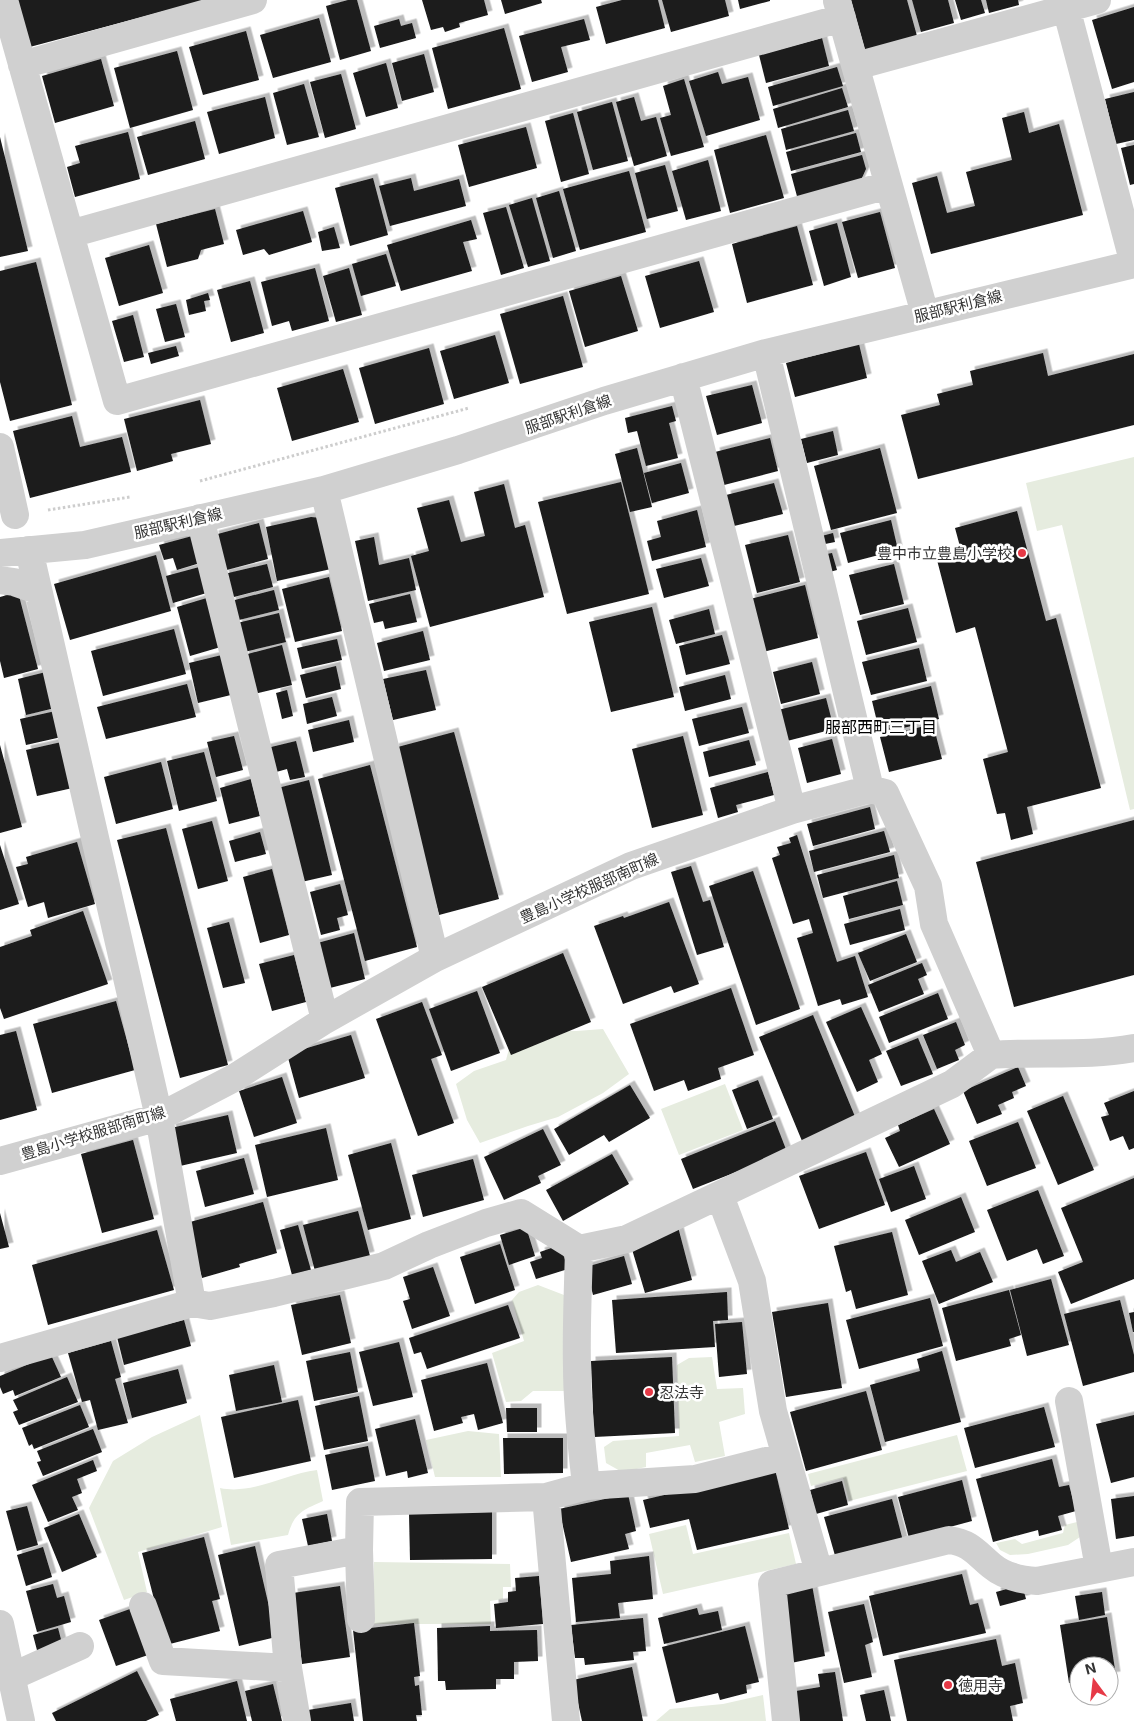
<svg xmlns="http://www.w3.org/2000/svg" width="1134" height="1721" viewBox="0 0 1134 1721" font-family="Inter,'Noto Sans JP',sans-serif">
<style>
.green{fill:#e6ecdf}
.building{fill:#1a1a1a;filter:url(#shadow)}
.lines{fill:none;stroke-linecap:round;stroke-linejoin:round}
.path{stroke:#cdcdcd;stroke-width:3;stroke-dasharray:2.5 2.5;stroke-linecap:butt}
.minor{stroke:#d0d0d0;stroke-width:28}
.poi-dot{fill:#e63946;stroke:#fff;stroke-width:2}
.labels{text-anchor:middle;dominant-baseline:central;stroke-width:5;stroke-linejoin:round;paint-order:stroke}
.street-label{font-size:15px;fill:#333;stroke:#fff}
.poi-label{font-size:15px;fill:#333;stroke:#fff;text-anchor:start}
.neighbourhood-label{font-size:16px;fill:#000;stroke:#fff}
</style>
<defs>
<filter id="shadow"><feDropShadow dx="4.5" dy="-4.5" stdDeviation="0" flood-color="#0004"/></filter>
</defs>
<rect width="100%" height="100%" fill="#fff"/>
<!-- green -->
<path class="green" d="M1134 457V809L1130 810 1062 525 1037 531 1026 483Z
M603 1029 629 1074 603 1093 558 1117 528 1126 480 1143 467 1120 456 1084 474 1071 506 1060 511 1041 548 1031H576Z
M725 1084 743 1130 679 1155 661 1109Z
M538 1285 564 1295 569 1391H533L521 1401 506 1402 492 1353 524 1341 512 1300 519 1292Z
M712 1357 717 1389 743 1388 745 1414 719 1422 725 1456 695 1462 690 1445 646 1453V1467L622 1472 606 1463 604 1447 613 1441 679 1436 677 1365 689 1358Z
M200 1415 222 1527 138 1552 147 1592 124 1600 89 1508 113 1461 152 1437Z
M468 1431 499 1434 501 1477H435L426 1440Z
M957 1435 967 1471 849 1501 843 1478 811 1486 808 1474Z
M317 1470 323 1501C303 1510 294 1513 288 1535L231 1545 220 1488C253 1495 285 1474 317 1470Z
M1081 1521 1083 1535 1068 1545 1028 1554 1010 1555 1000 1550 996 1543 1015 1539 1022 1544 1063 1533 1065 1525Z
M686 1525 693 1554 789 1533 796 1564 663 1594 649 1534Z
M374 1562 510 1564 511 1587H503V1599L490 1601 491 1624H373Z
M763 1695 766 1721H656L670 1709 723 1704Z"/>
<!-- building -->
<path class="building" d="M13 0H202V1L26 48Z
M348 0H357L371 51 340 60 326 6Z
M422 0H484L488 15 459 23 460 27 445 32 443 27 431 30Z
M501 0H541L542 3 505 14Z
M622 0H658L665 28 606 44 596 7Z
M662 0H725L729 16 671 32Z
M738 0H770V1L740 9Z
M851 0H907L917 36 865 50Z
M912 0H948L954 23 921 32Z
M955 0H981L985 13 961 20Z
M986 0H1018L1019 5 989 13Z
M1134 7V82L1112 89 1092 20Z
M319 18 331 62 273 78 260 35Z
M399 19 401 26 412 23 416 38 380 48 374 26Z
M584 19 590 40 561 47 568 72 532 82 519 36Z
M504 28 521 89 448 109 432 48Z
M246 31 259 80 203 95 189 47Z
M822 38 829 66 766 83 759 55Z
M177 51 193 110 130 128 114 68Z
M424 54 434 92 402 101 392 63Z
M101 59 114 106 55 123 42 76Z
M386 63 398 108 366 117 353 73Z
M837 67 843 86 773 106 768 87Z
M718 72 722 84 748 77 760 120 706 136 689 81Z
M341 74 356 129 325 138 310 82Z
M684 79 704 147 671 156 660 118 671 115 663 86Z
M304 84 319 137 287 145 273 93Z
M842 88 848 107 778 128 773 109Z
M1134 92V140L1116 144 1105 99Z
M265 97 275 138 219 154 207 112Z
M634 97 641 121 656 117 667 156 634 166 616 102Z
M612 102 628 161 593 170 577 112Z
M848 110 854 131 786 150 781 129Z
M1024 112 1029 133 1059 124 1083 215 931 254 912 183 937 176 947 213 975 206 966 172 1012 160 1002 118Z
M573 113 589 174 561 182 545 121Z
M195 121 205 159 148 175 137 137Z
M526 127 537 168 469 187 458 145Z
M128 132 140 179 75 197 67 167 80 163 75 146Z
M856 133 861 152 791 171 786 152Z
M766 135 784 198 730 213 714 150Z
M0 137 28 251 0 257Z
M1134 145V184L1130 185 1121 148Z
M862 155 866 169 860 182 798 200 791 174Z
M708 160 721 211 686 220 672 171Z
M665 165 678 211 647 219 635 173Z
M629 171 646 232 580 250 563 189Z
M373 178 388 235 350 246 335 188Z
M411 178 414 191 459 179 466 206 390 226 379 186Z
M559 191 576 251 553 258 536 198Z
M532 198 550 261 528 267 509 205Z
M506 207 524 268 501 275 483 213Z
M215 209 224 244 201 250 198 259 167 267 156 224Z
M303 211 312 242 269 255 264 249 243 255 236 230Z
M880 212 895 268 858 278 842 222Z
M471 220 477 239 463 242 472 271 401 291 387 245Z
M837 223 851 277 824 286 809 231Z
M797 226 813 285 747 303 732 244Z
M334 227 340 248 322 251 318 232Z
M149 245 163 293 119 306 105 258Z
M386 254 396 286 361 296 352 264Z
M699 261 714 312 660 328 645 276Z
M36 262 72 405 10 421 0 382V271Z
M315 268 329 321 292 331 289 321 272 326 261 282Z
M349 268 362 315 336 322 323 276Z
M621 276 638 331 585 347 569 291Z
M250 281 264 333 231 342 217 290Z
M208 293 210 300 204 301 206 311 189 315 186 300Z
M563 296 583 367 520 384 500 314Z
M176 304 185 337 165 342 156 309Z
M133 315 144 357 124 362 112 321Z
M495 335 509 383 454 399 440 351Z
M859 344 867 378 795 397 786 363Z
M176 346 179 356 151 364 148 353Z
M429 348 444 404 375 424 359 368Z
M1043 353 1048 376 1134 354V425L918 479 901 415 940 405 937 394 973 385 970 371Z
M343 369 359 422 292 441 277 388Z
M752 385 762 423 717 435 706 396Z
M200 400 211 444 171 454 173 461 137 471 124 419Z
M672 406 676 421 669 423 678 458 646 466 637 431 628 433 625 418Z
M72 416 80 447 122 437 131 472 30 498 13 431Z
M833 431 838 455 807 463 801 439Z
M770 438 778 471 724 485 715 452Z
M637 448 652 507 630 512 615 454Z
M880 448 897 513 831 530 814 466Z
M681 463 689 493 652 503 644 473Z
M621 482 649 594 567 614 538 502Z
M774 483 783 514 734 526 726 495Z
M504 484 515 528 525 525 544 597 430 627 411 556 429 551 417 508 449 500 461 542 485 536 474 492Z
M697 510 706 547 652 561 647 541 661 537 657 521Z
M1017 511 1046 621 1056 618 1101 788 1027 807 1033 834 1011 840 1005 813 997 814 983 759 1008 752 975 627 956 633 937 560 962 554 955 528Z
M311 517 321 518 331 569 277 581 266 527Z
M891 520 898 550 848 563 840 533Z
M259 523 268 559 223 571 214 535Z
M833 533 835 542 820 545 818 537Z
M196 535 200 563 177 570 173 558 164 560 159 545Z
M788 535 800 582 757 593 745 545Z
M374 537 379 565 409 558 416 590 368 601 355 541Z
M832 553 837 570 826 573 822 555Z
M156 555 171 611 70 640 54 584Z
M701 558 709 586 664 598 656 569Z
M267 564 273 587 230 598 224 574Z
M894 564 904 604 860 615 849 575Z
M203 566 210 592 173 603 166 576Z
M329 577 342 631 295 642 282 589Z
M805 585 818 638 763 652 750 599Z
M274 590 279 610 235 621 231 601Z
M18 592 38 669 4 678 0 661V597Z
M410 594 417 622 385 629 383 621 374 623 369 604Z
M210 597 224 646 190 656 177 607Z
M652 607 674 697 611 712 589 622Z
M908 608 917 642 866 655 857 621Z
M709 609 715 634 676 644 669 620Z
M279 613 286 642 244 652 237 623Z
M174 629 186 674 103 696 91 651Z
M423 631 430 660 384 671 377 643Z
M722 635 730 664 686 675 679 646Z
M337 639 342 660 302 669 297 648Z
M282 645 292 685 254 694 244 655Z
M919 648 927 681 871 695 862 662Z
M226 654 235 694 198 703 189 663Z
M812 662 820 694 781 704 773 672Z
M336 666 341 689 306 698 300 675Z
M426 670 436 710 393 720 383 679Z
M50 671 59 707 26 715 18 679Z
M725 675 731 699 685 711 679 687Z
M187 684 196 717 106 739 97 707Z
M931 686 939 719 880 734 872 701Z
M287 690 293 716 282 719 276 693Z
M332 697 337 716 307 724 303 704Z
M826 698 834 729 787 741 778 710Z
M742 707 749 733 699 746 692 719Z
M60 710 66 736 26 745 20 719Z
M349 720 354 742 313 752 308 730Z
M933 724 942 759 889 772 880 737Z
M454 732 499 899 439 915 394 748Z
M234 736 243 770 216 777 207 742Z
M683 736 703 815 652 828 632 749Z
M832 739 841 774 807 783 798 748Z
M749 740 756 765 709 777 703 752Z
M66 741 77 787 37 796 26 750Z
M296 741 305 777 290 780 287 769 269 774 263 749Z
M0 745 22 827 0 833Z
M204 752 217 801 179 811 167 761Z
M161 762 173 809 116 824 104 777Z
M370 765 417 947 365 961 318 779Z
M768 772 774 795 736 805 738 812 718 818 710 788Z
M251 779 260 816 229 824 220 788Z
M309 780 332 875 297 883 274 789Z
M870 807 875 829 813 846 807 824Z
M1134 820V975L1014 1007 976 862Z
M212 821 228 881 198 889 182 829Z
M166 828 228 1065 180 1078 117 840Z
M884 831 890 852 814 872 809 851Z
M260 832 266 854 235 862 229 841Z
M797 835 837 962 855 956 868 997 842 1005 840 999 818 1006 797 938 813 933 809 919 793 924 772 858 780 855 777 847 791 843 789 838Z
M77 842 95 904 48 918 44 902 28 907 16 867 28 864 26 857Z
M0 845 19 904 0 910Z
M894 855 899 878 823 898 817 875Z
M691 866 703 902 710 900 724 947 697 955 671 872Z
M272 869 289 935 260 943 243 877Z
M753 871 800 1009 756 1025 709 886Z
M897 881 903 905 849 919 843 896Z
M340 884 348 915 337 918 340 930 321 935 310 892Z
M669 902 699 984 674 993 671 986 623 1004 594 926 623 916 624 918Z
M900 909 905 930 850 945 844 924Z
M83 911 108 984 4 1019 0 1008V947L32 936 30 930Z
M229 922 245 983 223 988 207 928Z
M354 933 365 979 326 989 314 944Z
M906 934 917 962 870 981 858 953Z
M563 953 591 1022 511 1055 482 987Z
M294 955 306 1002 272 1011 259 964Z
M922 963 927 975 918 979 924 994 879 1012 868 985Z
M731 988 754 1055 718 1068 721 1079 688 1091 684 1080 654 1091 630 1024Z
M477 991 500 1053 451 1071 429 1009Z
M938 993 948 1019 889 1043 879 1017Z
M116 1001 135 1070 52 1093 33 1024Z
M422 1002 442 1055 431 1059 454 1123 418 1136 376 1019Z
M861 1007 882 1054 869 1060 878 1082 857 1092 826 1022Z
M813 1015 856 1119 802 1141 759 1037Z
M956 1022 965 1045 955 1050 959 1060 937 1069 923 1035Z
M16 1031 37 1110 0 1120V1035Z
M351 1035 365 1078 299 1098 287 1054Z
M918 1038 933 1074 901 1086 886 1051Z
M1018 1067 1026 1086 1012 1092 1014 1098 998 1105 1002 1114 977 1124 963 1091Z
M282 1077 297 1123 254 1137 239 1091Z
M758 1080 773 1119 747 1129 732 1090Z
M630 1085 650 1118 609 1142 604 1135 569 1155 554 1129Z
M1134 1091V1148L1129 1150 1123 1136 1110 1141 1101 1117 1109 1115 1104 1103Z
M1063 1096 1094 1170 1058 1185 1027 1111Z
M934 1109 950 1144 899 1167 885 1138 900 1131 898 1125Z
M228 1115 237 1153 180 1166 171 1128Z
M775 1121 787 1152 693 1189 681 1159Z
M1018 1122 1036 1168 987 1186 969 1141Z
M326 1128 338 1180 267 1197 255 1145Z
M543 1129 561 1165 538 1176 541 1183 504 1200 484 1157Z
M133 1140 154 1219 102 1233 81 1154Z
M391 1143 411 1219 368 1230 348 1155Z
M866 1152 885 1205 819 1229 799 1176Z
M612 1154 629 1184 563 1221 546 1190Z
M244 1158 254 1194 205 1207 196 1171Z
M473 1159 484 1200 423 1217 412 1175Z
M914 1166 926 1199 891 1212 879 1179Z
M1134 1178V1279L1071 1304 1058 1272 1083 1262 1061 1208Z
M1038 1190 1064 1256 1043 1264 1037 1249 1007 1261 987 1210Z
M961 1197 975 1232 919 1255 905 1220Z
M263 1202 277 1253 239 1264 240 1267 202 1278 191 1239 190 1222Z
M358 1211 370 1256 315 1271 303 1225Z
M0 1213 9 1247 0 1249Z
M298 1225 311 1270 292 1275 280 1230Z
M526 1227 535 1256 509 1265 500 1235Z
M678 1227 692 1280 645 1293 631 1246Z
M157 1230 174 1290 48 1325 32 1265Z
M892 1232 908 1295 856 1309 851 1290 846 1292 834 1246Z
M500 1244 515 1290 475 1304 460 1257Z
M560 1245 568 1269 536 1279 530 1262 542 1258 540 1252Z
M951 1250 956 1262 980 1252 993 1282 939 1304 922 1261Z
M624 1256 632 1284 593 1295 586 1267Z
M433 1267 450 1316 412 1329 403 1301 410 1299 403 1277Z
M1051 1279 1069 1345 1027 1356 1010 1290Z
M1009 1290 1021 1335 1009 1339 1011 1346 956 1361 942 1308Z
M727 1292 728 1320 713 1321 715 1347 616 1353 612 1300Z
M340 1295 351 1343 302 1355 291 1305Z
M930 1298 943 1346 859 1369 846 1320Z
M1120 1300 1134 1355V1372L1083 1386 1064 1314Z
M828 1303 842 1388 786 1397 772 1312Z
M508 1305 520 1338 427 1369 421 1352 414 1354 409 1338Z
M1134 1312V1332H1133L1129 1313Z
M184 1320 191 1346 124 1365 117 1337Z
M742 1322 747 1374 719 1377 715 1324Z
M111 1341 121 1377 115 1379 128 1423 98 1430 90 1400 82 1402 68 1353Z
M399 1342 413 1397 373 1406 359 1352Z
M942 1351 961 1422 885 1442 870 1385 920 1371 917 1359Z
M350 1352 358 1392 314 1401 306 1361Z
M51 1355 61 1377 15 1396 13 1390 3 1394 0 1387V1376Z
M672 1357 675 1433 594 1437 591 1361Z
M487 1363 503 1423 478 1430 474 1414 461 1417 463 1423 434 1431 421 1380Z
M274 1365 282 1402 236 1411 229 1375Z
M178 1369 187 1403 132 1418 123 1383Z
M67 1377 78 1402 19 1425 13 1412 18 1410 13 1400Z
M866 1391 882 1450 806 1471 790 1412Z
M359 1396 368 1441 324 1450 315 1406Z
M298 1400 311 1461 234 1478 221 1417Z
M80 1405 89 1427 34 1449 32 1444 29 1446 22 1428Z
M1044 1407 1055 1447 975 1468 964 1428Z
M506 1408H537V1432H507Z
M1134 1415V1477L1111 1483 1096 1424Z
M415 1419 428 1473 408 1478 407 1471 386 1476 375 1429Z
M93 1429 102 1452 43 1476 37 1462 41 1461 37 1451Z
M503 1438H563V1473L504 1474Z
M368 1446 375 1481 332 1490 325 1455Z
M1052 1459 1059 1487 1069 1485 1076 1511 1058 1516 1062 1530 1039 1536 1038 1530 993 1542 976 1479Z
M93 1460 97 1471 77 1479 82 1493 72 1497 78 1510 48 1522 32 1485Z
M775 1469 789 1529 697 1550 689 1519 650 1528 643 1500Z
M962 1480 972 1521 909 1538 898 1497Z
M842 1481 848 1505 816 1514 810 1490Z
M628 1494 636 1531 625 1534 629 1549 571 1562 559 1509Z
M1134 1496V1536L1116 1539 1111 1499Z
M892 1499 903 1541 836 1559 824 1517Z
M27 1506 38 1545 17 1551 6 1511Z
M492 1512V1559L410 1560 409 1513Z
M79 1514 97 1557 62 1572 44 1528Z
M327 1514 332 1541 308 1546 302 1519Z
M204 1537 220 1599 212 1601 220 1631 166 1645 142 1553Z
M255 1546 276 1637 239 1646 218 1555Z
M43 1547 52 1577 26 1586 17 1555Z
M649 1556 653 1599 618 1603 620 1618 576 1622 572 1578 611 1574 610 1561Z
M962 1574 970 1605 978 1603 986 1633 883 1656 869 1596Z
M539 1576 543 1624 496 1628 494 1604 508 1602V1592L516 1591 515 1578Z
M53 1584 57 1598 64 1596 71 1622 37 1632 26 1591Z
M812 1585 825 1656 791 1663 778 1592Z
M1022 1585 1026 1599 1000 1606 996 1592Z
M340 1586 350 1657 302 1664 293 1593Z
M1102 1592 1105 1615 1079 1620 1075 1596Z
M864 1604 873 1642 865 1645 872 1677 844 1683 828 1612Z
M697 1608 699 1615 718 1611 722 1630 664 1644 658 1618Z
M130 1609 148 1655 116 1666 99 1620Z
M1107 1617 1116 1676 1109 1677V1666H1079V1682L1069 1683 1060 1625Z
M643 1618 646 1651 633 1652 634 1660 585 1665 584 1658H575L571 1625Z
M414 1623 420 1676 414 1677 415 1686 419 1685 422 1715H416L417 1721H363L353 1630Z
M490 1626V1631L537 1630 538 1661 514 1662V1679H496V1689L446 1690 445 1681H438L437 1628Z
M745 1626 759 1682 746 1685 747 1693 720 1700 718 1693 676 1703 662 1647Z
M58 1628 63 1647 38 1654 33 1635Z
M996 1639 1002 1666 1015 1663 1023 1703 1010 1706 1013 1721H907L894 1660Z
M632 1667 643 1721H582L573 1680Z
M137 1671 159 1715 146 1721H56L52 1713Z
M835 1672 843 1721H794L790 1692 820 1687 818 1674Z
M237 1681 247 1721H176L170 1699Z
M273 1684 282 1721H252L245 1691Z
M884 1690 891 1721H866L860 1695Z
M351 1703 354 1721H310L308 1710Z"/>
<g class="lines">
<!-- path -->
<path class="path" d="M200 481 469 408
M48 510 130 497"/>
<!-- minor -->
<path class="minor" d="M4 0 117 401 888 185
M1064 0 1134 264
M837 1 925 314
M22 65 253 0
M856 66 1097 0
M70 234 842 18
M766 353 870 789
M683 377 792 810
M0 447 15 515
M324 490 435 958
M200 518 325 1020
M29 550 159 1117 192 1303
M0 553 85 545 324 490 458 450 604 401 766 353 1134 264
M0 580 14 582 37 590
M991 1055C1039 1051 1087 1057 1134 1048
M0 1161 159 1117 234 1078 325 1020 435 958 631 866 792 810 870 789 885 793 928 886 934 924 991 1055
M720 1196 752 1281 773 1411 819 1572
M579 1249C578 1289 576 1328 577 1368 577 1408 582 1447 586 1486
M0 1358 192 1303 210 1306 274 1293 384 1266 429 1245 486 1223 521 1213 579 1249 627 1239 952 1084 991 1055
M1069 1401 1099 1568
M546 1497 566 1721
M359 1550 361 1619
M143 1606 163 1661 288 1668
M0 1624 21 1721
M11 1677 80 1646
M297 1721 288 1668 279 1565 359 1550 360 1502 546 1497 586 1486 695 1479 786 1456
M786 1721 772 1584 949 1540C971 1543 976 1553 992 1566 1005 1577 1021 1580 1037 1581L1134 1562"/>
</g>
<!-- markers -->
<g class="poi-dot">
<circle cx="1022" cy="553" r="5"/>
<circle cx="649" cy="1392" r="5"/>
<circle cx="948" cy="1685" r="5"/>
</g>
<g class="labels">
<!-- street labels -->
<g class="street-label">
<text transform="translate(958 306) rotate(-14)">服部駅利倉線</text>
<text transform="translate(568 414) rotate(-19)">服部駅利倉線</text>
<text transform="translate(178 523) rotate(-13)">服部駅利倉線</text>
<text transform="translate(589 888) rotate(-24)">豊島小学校服部南町線</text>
<text transform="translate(93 1133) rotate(-17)">豊島小学校服部南町線</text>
</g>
<!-- poi labels -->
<g class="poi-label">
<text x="1012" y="553" text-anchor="end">豊中市立豊島小学校</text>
<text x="659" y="1392">忍法寺</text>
<text x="958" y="1685">徳用寺</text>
</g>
<!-- neighbourhood labels -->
<g class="neighbourhood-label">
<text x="881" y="727">服部西町三丁目</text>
</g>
</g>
<!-- north arrow -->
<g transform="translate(1094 1681) rotate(345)"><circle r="24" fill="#ffffff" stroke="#adadad"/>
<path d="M0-4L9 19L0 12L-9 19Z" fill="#e63946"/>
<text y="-8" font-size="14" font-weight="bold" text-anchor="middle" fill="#333333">N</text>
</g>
</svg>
